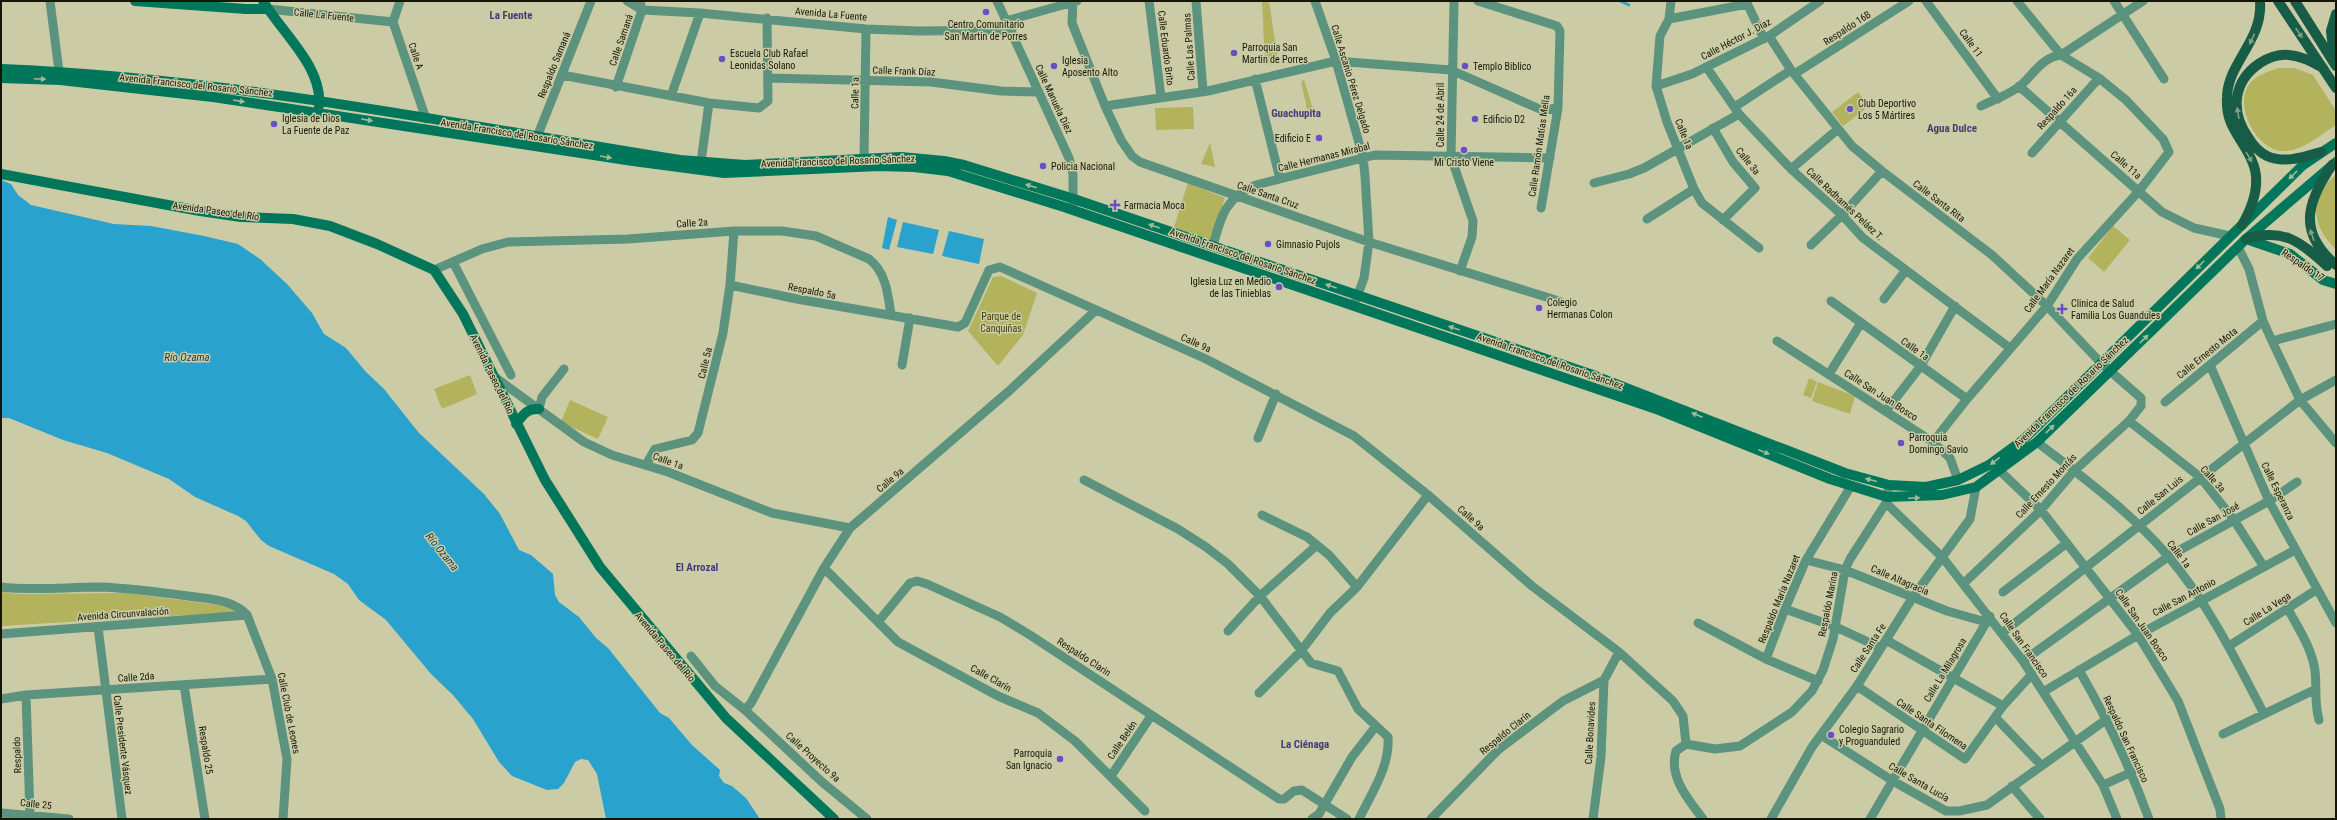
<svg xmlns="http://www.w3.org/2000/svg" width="2337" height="820" viewBox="0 0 2337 820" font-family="'Roboto Condensed',sans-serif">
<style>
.green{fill:#b3b35e}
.water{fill:#2aa2ce}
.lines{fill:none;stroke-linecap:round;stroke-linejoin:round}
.stream{stroke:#2aa2ce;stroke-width:2.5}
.street{stroke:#5b937e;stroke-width:9}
.secondary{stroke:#00775b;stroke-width:10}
.primary{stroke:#165c47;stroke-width:10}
.oneway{fill:#839f7f}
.oneway2{fill:#a2bb96}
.poi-dot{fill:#684ec7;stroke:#cbcca5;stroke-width:1.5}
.labels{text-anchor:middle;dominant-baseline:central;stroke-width:3;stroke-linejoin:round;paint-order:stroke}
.street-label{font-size:10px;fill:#161608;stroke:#cbcca5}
.poi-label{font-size:10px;fill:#161608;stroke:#cbcca5;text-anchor:start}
.park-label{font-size:10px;fill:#403f08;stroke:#cbcca5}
.neighbourhood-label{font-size:11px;font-weight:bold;fill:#453b78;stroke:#cbcca5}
.water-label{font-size:11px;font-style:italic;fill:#223a46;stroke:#cbcca5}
</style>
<rect width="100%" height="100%" fill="#cbcca5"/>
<!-- green -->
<path class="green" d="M1262 1H1269L1278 60 1265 65Z
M2278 68H2294L2313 75 2336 111V125C2320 135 2302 152 2282 151 2255 149 2232 102 2251 82 2258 75 2269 71 2278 68Z
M1304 80 1314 112 1308 114 1301 81Z
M1858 92 1869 106 1843 126 1832 112Z
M1193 107 1194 129 1156 130 1155 108Z
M1210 143 1215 167 1201 164Z
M2336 175V249C2312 228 2307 195 2336 175Z
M1188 183 1225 198 1209 244 1173 230Z
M2113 226 2130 240 2104 272 2088 258Z
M1001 276 1037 293 1023 335 998 366 968 331 993 277Z
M470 375 477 394 442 409 434 389Z
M1809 378 1817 382 1811 398 1803 395Z
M1818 382 1855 396 1850 414 1812 401Z
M570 400 608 417 598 439 561 422Z
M1 592 21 594 125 593 227 606 237 612 1 626Z"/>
<!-- water -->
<path class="water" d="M1 180 11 184 18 195 31 205 114 224 151 226 204 236 238 244 260 259 287 284 312 313 324 334 346 348 366 372 384 389 419 433 484 494 500 514 519 550 531 555 553 574 555 595 559 602 579 617 596 638 608 648 660 713 669 718 692 745 720 770 719 776 724 783 732 786 746 798 760 819H606L597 774 588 760 581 759 575 762 564 783 558 789 547 790 512 776 499 762 473 719 453 695 431 674 386 620 359 600 348 584 334 574 269 546 261 540 246 521 238 516 195 497 169 479 107 453 63 440 9 418H1Z
M888 217 897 220 889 250 882 248Z
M903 222 939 230 933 254 897 247Z
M949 231 984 239 979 264 942 256Z"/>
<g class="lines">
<!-- stream -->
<path class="stream" d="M1620 1 1629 5"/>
<!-- street -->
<path class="street" d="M50 1 60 79
M400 1 393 22 426 119
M627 1 642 10 700 13 866 29 919 31 1012 30
M997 1 1069 158 1073 174V210
M1073 1 1072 23 1105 106 1121 140 1132 156 1140 162 1369 242 1559 301
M1149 1 1161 97
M1196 1 1203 91
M1315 1 1336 61 1363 157 1365 176 1369 242 1364 278 1355 302
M1454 1 1451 157 1473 221 1472 237 1460 271
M1478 1 1557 26 1560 31 1558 108 1541 208
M1671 1 1669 19 1660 36 1656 86 1667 122 1694 189 1702 203 1759 248
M1746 1 1764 39
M1926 1 1998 99
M2114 1 2164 79
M268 9 393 22
M1669 19 1747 4
M1006 21 1077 1
M1769 36 1791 70 1852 146 1882 171 1992 255 2047 306 2101 363 2141 398V406L2129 421 2074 471 2041 510 1963 584
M1707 68 1739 114 1791 169 1842 215 1863 238 2010 348
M1796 73 1909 1
M562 75 709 103 759 108 768 101 767 18
M768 78 931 82 1001 91 1039 92
M1255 79 1280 179
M1656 86 1692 74 1769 36 1820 1
M2019 86 2162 212 2194 228 2230 236
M616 87 642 10 640 1
M671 96 700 13
M1105 106 1208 91 1336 61 1451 70 1542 110 1558 108
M1736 106 1791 70
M1981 106C1994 100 2008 95 2020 86 2033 75 2042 57 2061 55L2143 1
M1713 128 1733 162 1755 188 1723 220
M537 137 591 1
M2032 153 2099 78
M864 159 866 29
M701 162 709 103
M1791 169 1838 129
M1594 183 1629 174 1644 168 1739 114
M1647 219 1694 189
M1811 245 1842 215 1882 171
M1213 246C1221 216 1225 198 1256 185L1375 155 1550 158
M2238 247 2249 269 2263 321 2272 341 2300 400 2336 443
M453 262 511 375
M434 270 482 249 508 242 628 239 734 231H782L816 236 869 259C886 272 888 294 891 315
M730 285 797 299 958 327 965 323 989 270 1000 267 1206 359 1354 436 1428 495 1532 586 1619 652 1673 701 1683 716 1686 744
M1884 299 1906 270
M1831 301 1967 399
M1777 341 1933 442 1950 458 1958 480
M2272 341 2336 324
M902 365 910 318
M2210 365 2269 501 2336 623
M1829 374 1861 323
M496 378 584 442 612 455 668 472 772 513 850 528
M2165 402 2263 321
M539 409 542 397 564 369
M1886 411 1920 367 1955 306
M2129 421 2200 477 2234 520 2264 567
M1258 438 1276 394
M1933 442 1967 399 2047 306 2077 259 2139 191 2169 152 2163 139 2126 100 2099 78 2061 55 2017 1
M2037 442C2082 477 2131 512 2168 556 2208 603 2236 660 2264 714
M646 465 655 449 692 440 698 433 723 333 730 285 734 231
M2000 471 2041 510 2138 635 2178 701 2220 809 2221 819
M1084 480 1178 529 1206 547 1228 564 1260 596 1311 663 1338 671 1358 709 1388 737C1390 767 1371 794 1359 819
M1886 503 1943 558 2023 661 2103 785 2117 819
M1262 515 1307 537 1329 555 1357 587
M1806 560 1845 570 1947 611 1986 622
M824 568 898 642 998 696 1038 713 1075 741 1145 811
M1 587C33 591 67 587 99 587 129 588 159 592 188 596 208 599 233 599 247 615L272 679 287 759 283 819
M2003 592 2067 543
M1785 609 1836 627 1881 648
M2288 609C2298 628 2312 648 2315 671 2317 687 2314 703 2319 720
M878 622 910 583 917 581 927 584 1000 617 1030 635 1279 799H1284L1294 791 1302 790 1347 819
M1698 623 1766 659 1818 681
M98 627 122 819
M1228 631 1260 596 1317 545
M2002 633 2300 400 2336 380
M1 634 247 615
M1886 640 2003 706
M2229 646 2316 590
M691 656 715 686 745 710 822 782 867 819
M1766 659 1785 609 1806 560 1851 486
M2023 661 2169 556 2269 501 2297 482
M2079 670C2107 718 2130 767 2149 819
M184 685 205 819
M1857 686 1965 759 2003 706 2032 674
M2043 692 2138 635 2295 550
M1259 693 1301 651 1330 613 1357 587 1428 495
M26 695 30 814
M1 699 26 695 272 679
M745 710 751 703 824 568 850 528 1009 391 1095 311
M1995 717 2041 765
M2223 734 2316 689
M1821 735 1893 781 1946 811H1959L1987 805 2107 719
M1111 776 1151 716
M2103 785 2132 772
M2012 786 2040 819
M1 813 69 819
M1312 819 1319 814 1352 757 1376 726
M1431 819 1498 750 1563 701 1604 680
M1593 819 1601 757 1604 680 1619 652
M1703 819C1689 800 1668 777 1676 751L1686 744 1715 749 1740 746 1792 712 1812 691 1823 670 1833 639 1845 570 1850 559 1886 503 1889 485
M1771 819 1812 747 1857 686 1913 597 1970 519 1976 487
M1870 819 1990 616"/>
<!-- secondary -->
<path class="secondary" d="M135 1 246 9H268
M263 1C282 33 323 67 319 106
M1 69C230 78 454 124 680 160L745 165 901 157 944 161 964 165 1074 199 1590 374 1845 473 1889 485 1926 487 1958 480 1989 465 2023 440 2303 165 2336 143
M1 78 60 80 213 97 633 161 724 173 879 166 914 167 948 171 1064 207 1659 410 1830 479 1887 497 1942 495 1976 487 2037 442 2246 239 2336 162
M1 174 200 211 241 217 293 219 330 226 377 244 434 270 463 314 545 480 600 567 726 718 834 819
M2246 239 2290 254 2323 280 2336 284
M516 424C523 415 527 408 539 409"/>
<!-- primary -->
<path class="primary" d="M2278 1 2336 88
M2295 1 2336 66
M2334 58 2331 31 2336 14
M2321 152C2304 157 2284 164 2267 156 2259 152 2252 144 2248 137 2230 111 2233 81 2260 63 2268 58 2279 54 2289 55 2302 56 2313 62 2323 68
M2332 165C2307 202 2297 232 2336 265
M2242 225C2253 206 2262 183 2252 161 2242 137 2225 127 2227 97 2228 62 2263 41 2260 1
M2246 239C2283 227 2301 242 2327 266"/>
</g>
<!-- one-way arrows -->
<defs><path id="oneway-solid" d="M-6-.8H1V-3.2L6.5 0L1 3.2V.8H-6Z"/></defs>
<g class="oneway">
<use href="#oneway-solid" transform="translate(2299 33) rotate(56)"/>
<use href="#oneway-solid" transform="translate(2252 39) rotate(115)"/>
<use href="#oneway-solid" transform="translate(2238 113) rotate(-99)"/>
<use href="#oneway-solid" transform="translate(2249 157) rotate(60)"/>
<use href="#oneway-solid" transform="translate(2312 235) rotate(-109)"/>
</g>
<g class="oneway2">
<use href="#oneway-solid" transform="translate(40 79) rotate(2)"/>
<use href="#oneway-solid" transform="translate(239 101) rotate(9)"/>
<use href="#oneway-solid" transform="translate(367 120) rotate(9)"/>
<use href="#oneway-solid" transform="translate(606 157) rotate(10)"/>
<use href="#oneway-solid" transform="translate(2293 175) rotate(135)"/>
<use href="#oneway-solid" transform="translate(1031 186) rotate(-163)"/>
<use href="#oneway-solid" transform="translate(1154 226) rotate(-161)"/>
<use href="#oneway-solid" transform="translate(2200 265) rotate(135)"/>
<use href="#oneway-solid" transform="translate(1331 286) rotate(-161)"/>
<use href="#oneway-solid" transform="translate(1454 328) rotate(-161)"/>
<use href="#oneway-solid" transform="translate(2144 339) rotate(-44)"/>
<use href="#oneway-solid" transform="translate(1697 415) rotate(-157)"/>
<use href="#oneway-solid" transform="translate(2050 429) rotate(-44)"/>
<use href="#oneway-solid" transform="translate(1764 452) rotate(22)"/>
<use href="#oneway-solid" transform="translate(1995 461) rotate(143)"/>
<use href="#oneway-solid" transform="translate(1871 480) rotate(-165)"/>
<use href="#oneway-solid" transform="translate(1914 498) rotate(-2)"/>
</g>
<!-- markers -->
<g class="poi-dot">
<circle cx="986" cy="12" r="4"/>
<circle cx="1234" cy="53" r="4"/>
<circle cx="722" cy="59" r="4"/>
<circle cx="1054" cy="66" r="4"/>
<circle cx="1465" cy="66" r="4"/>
<circle cx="1850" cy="109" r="4"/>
<circle cx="1475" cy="119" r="4"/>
<circle cx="274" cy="124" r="4"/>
<circle cx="1319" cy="138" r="4"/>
<circle cx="1464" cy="150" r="4"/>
<circle cx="1043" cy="166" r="4"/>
<path d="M1113 199h4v4h4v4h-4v4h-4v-4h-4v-4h4z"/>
<circle cx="1268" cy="244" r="4"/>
<circle cx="1279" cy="287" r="4"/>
<circle cx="1539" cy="308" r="4"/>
<path d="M2060 303h4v4h4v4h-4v4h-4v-4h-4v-4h4z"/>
<circle cx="1901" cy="443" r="4"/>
<circle cx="1831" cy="735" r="4"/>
<circle cx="1060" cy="759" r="4"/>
</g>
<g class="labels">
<!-- street labels -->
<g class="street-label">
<text transform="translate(831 14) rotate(5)">Avenida La Fuente</text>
<text transform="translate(324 15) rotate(6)">Calle La Fuente</text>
<text transform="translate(1847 28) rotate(-33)">Respaldo 16B</text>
<text transform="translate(1736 39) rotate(-28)">Calle Héctor J. Díaz</text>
<text transform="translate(621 40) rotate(-71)">Calle Samaná</text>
<text transform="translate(1971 43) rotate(54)">Calle 11</text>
<text transform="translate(1189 47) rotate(-94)">Calle Las Palmas</text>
<text transform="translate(1166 48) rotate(83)">Calle Eduardo Brito</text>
<text transform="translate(416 56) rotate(71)">Calle A</text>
<text transform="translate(554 65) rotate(-68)">Respaldo Samaná</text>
<text transform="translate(904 71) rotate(2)">Calle Frank Díaz</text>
<text transform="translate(1351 79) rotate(73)">Calle Ascanio Pérez Delgado</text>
<text transform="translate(196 85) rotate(6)">Avenida Francisco del Rosario Sánchez</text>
<text transform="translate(855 93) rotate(-89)">Calle 1a</text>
<text transform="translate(1054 99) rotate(65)">Calle Manuela Díez</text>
<text transform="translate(2057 108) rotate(-48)">Respaldo 16a</text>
<text transform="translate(1440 115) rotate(-90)">Calle 24 de Abril</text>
<text transform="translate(517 134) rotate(9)">Avenida Francisco del Rosario Sánchez</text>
<text transform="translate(1684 134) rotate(68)">Calle 1a</text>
<text transform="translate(1539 146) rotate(-82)">Calle Ramón Matías Mella</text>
<text transform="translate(1324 157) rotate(-14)">Calle Hermanas Mirabal</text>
<text transform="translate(838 161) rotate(-2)">Avenida Francisco del Rosario Sánchez</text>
<text transform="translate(1748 161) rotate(51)">Calle 3a</text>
<text transform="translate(2126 165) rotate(41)">Calle 11a</text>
<text transform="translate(1268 195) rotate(19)">Calle Santa Cruz</text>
<text transform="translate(1939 201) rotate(37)">Calle Santa Rita</text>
<text transform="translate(1845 204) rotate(43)">Calle Radhamés Peláez T.</text>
<text transform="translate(216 211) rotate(8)">Avenida Paseo del Río</text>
<text transform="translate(692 223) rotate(-4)">Calle 2a</text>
<text transform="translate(1243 256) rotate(19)">Avenida Francisco del Rosario Sánchez</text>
<text transform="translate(2303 265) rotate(34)">Respaldo 17</text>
<text transform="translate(2049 280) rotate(-54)">Calle María Nazaret</text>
<text transform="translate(812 291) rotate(11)">Respaldo 5a</text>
<text transform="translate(1196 343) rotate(24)">Calle 9a</text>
<text transform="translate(1915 349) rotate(36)">Calle 1a</text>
<text transform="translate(2207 353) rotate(-39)">Calle Ernesto Mota</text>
<text transform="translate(1550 361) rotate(19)">Avenida Francisco del Rosario Sánchez</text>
<text transform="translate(705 363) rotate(-77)">Calle 5a</text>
<text transform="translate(492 374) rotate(64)">Avenida Paseo del Río</text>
<text transform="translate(2071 392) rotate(-44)">Avenida Francisco del Rosario Sánchez</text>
<text transform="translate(1881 395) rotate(33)">Calle San Juan Bosco</text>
<text transform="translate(668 461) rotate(20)">Calle 1a</text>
<text transform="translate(2213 479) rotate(48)">Calle 3a</text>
<text transform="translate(890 480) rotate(-40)">Calle 9a</text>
<text transform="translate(2046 486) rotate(-47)">Calle Ernesto Montás</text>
<text transform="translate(2278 491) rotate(64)">Calle Esperanza</text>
<text transform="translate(2160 495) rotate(-39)">Calle San Luis</text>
<text transform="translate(1471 518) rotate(42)">Calle 9a</text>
<text transform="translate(2213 519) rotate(-29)">Calle San José</text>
<text transform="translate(2179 554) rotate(52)">Calle 1a</text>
<text transform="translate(1900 580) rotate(23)">Calle Altagracia</text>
<text transform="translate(2184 597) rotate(-28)">Calle San Antonio</text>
<text transform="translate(1779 599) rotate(-68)">Respaldo María Nazaret</text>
<text transform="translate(1828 604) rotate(-79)">Respaldo Marina</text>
<text transform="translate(2267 609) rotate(-32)">Calle La Vega</text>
<text transform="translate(123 614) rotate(-4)">Avenida Circunvalación</text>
<text transform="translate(2142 625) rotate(55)">Calle San Juan Bosco</text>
<text transform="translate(2024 645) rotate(55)">Calle San Francisco</text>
<text transform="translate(665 647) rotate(50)">Avenida Paseo del Río</text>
<text transform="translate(1868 648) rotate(-57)">Calle Santa Fe</text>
<text transform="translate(1084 657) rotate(33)">Respaldo Clarin</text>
<text transform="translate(1945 670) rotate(-59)">Calle La Milagrosa</text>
<text transform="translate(136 677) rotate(-4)">Calle 2da</text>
<text transform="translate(991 678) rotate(29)">Calle Clarín</text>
<text transform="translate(289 713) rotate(79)">Calle Club de Leones</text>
<text transform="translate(1932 724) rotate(34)">Calle Santa Filomena</text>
<text transform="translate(1505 733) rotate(-39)">Respaldo Clarín</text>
<text transform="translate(1590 733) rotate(-87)">Calle Bonavides</text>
<text transform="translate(2126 739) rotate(65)">Respaldo San Francisco</text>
<text transform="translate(1122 740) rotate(-56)">Calle Belén</text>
<text transform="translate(123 745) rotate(83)">Calle Presidente Vásquez</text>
<text transform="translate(206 750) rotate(81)">Respaldo 25</text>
<text transform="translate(17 755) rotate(-92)">Respaldo</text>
<text transform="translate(813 757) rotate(42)">Calle Proyecto 9a</text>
<text transform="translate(1919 782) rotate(30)">Calle Santa Lucía</text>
<text transform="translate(36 804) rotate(6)">Calle 25</text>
</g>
<!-- poi labels -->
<g class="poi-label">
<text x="986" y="24" text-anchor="middle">Centro Comunitario<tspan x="986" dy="12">San Martin de Porres</tspan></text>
<text x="1242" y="47">Parroquia San<tspan x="1242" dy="12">Martin de Porres</tspan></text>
<text x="730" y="53">Escuela Club Rafael<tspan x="730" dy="12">Leonidas Solano</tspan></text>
<text x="1062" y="60">Iglesia<tspan x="1062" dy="12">Aposento Alto</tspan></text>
<text x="1473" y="66">Templo Biblico</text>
<text x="1858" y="103">Club Deportivo<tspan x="1858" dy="12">Los 5 Mártires</tspan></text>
<text x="282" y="118">Iglesia de Dios<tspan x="282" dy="12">La Fuente de Paz</tspan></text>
<text x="1483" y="119">Edificio D2</text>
<text x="1311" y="138" text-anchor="end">Edificio E</text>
<text x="1464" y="162" text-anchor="middle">Mi Cristo Viene</text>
<text x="1051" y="166">Policia Nacional</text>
<text x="1124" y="205">Farmacia Moca</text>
<text x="1276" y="244">Gimnasio Pujols</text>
<text x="1271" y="281" text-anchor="end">Iglesia Luz en Medio<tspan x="1271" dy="12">de las Tinieblas</tspan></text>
<text x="1547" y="302">Colegio<tspan x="1547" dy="12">Hermanas Colon</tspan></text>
<text x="2071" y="303">Clinica de Salud<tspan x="2071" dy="12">Familia Los Guandules</tspan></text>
<text x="1909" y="437">Parroquia<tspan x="1909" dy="12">Domingo Savio</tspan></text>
<text x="1839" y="729">Colegio Sagrario<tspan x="1839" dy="12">y Proguanduled</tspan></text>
<text x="1052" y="753" text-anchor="end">Parroquia<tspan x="1052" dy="12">San Ignacio</tspan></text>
</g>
<!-- park labels -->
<g class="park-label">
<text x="1001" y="316">Parque de<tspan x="1001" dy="12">Canquiñas</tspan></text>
</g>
<!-- neighbourhood labels -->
<g class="neighbourhood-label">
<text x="511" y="15">La Fuente</text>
<text x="1296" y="113">Guachupita</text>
<text x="1952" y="128">Agua Dulce</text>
<text x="697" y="567">El Arrozal</text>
<text x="1305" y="744">La Ciénaga</text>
</g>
<!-- water labels -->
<g class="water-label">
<text x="187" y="357">Río Ozama</text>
<text transform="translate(442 552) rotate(51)">Río Ozama</text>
</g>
</g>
<!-- border -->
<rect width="2337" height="820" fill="none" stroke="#161608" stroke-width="4"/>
</svg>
